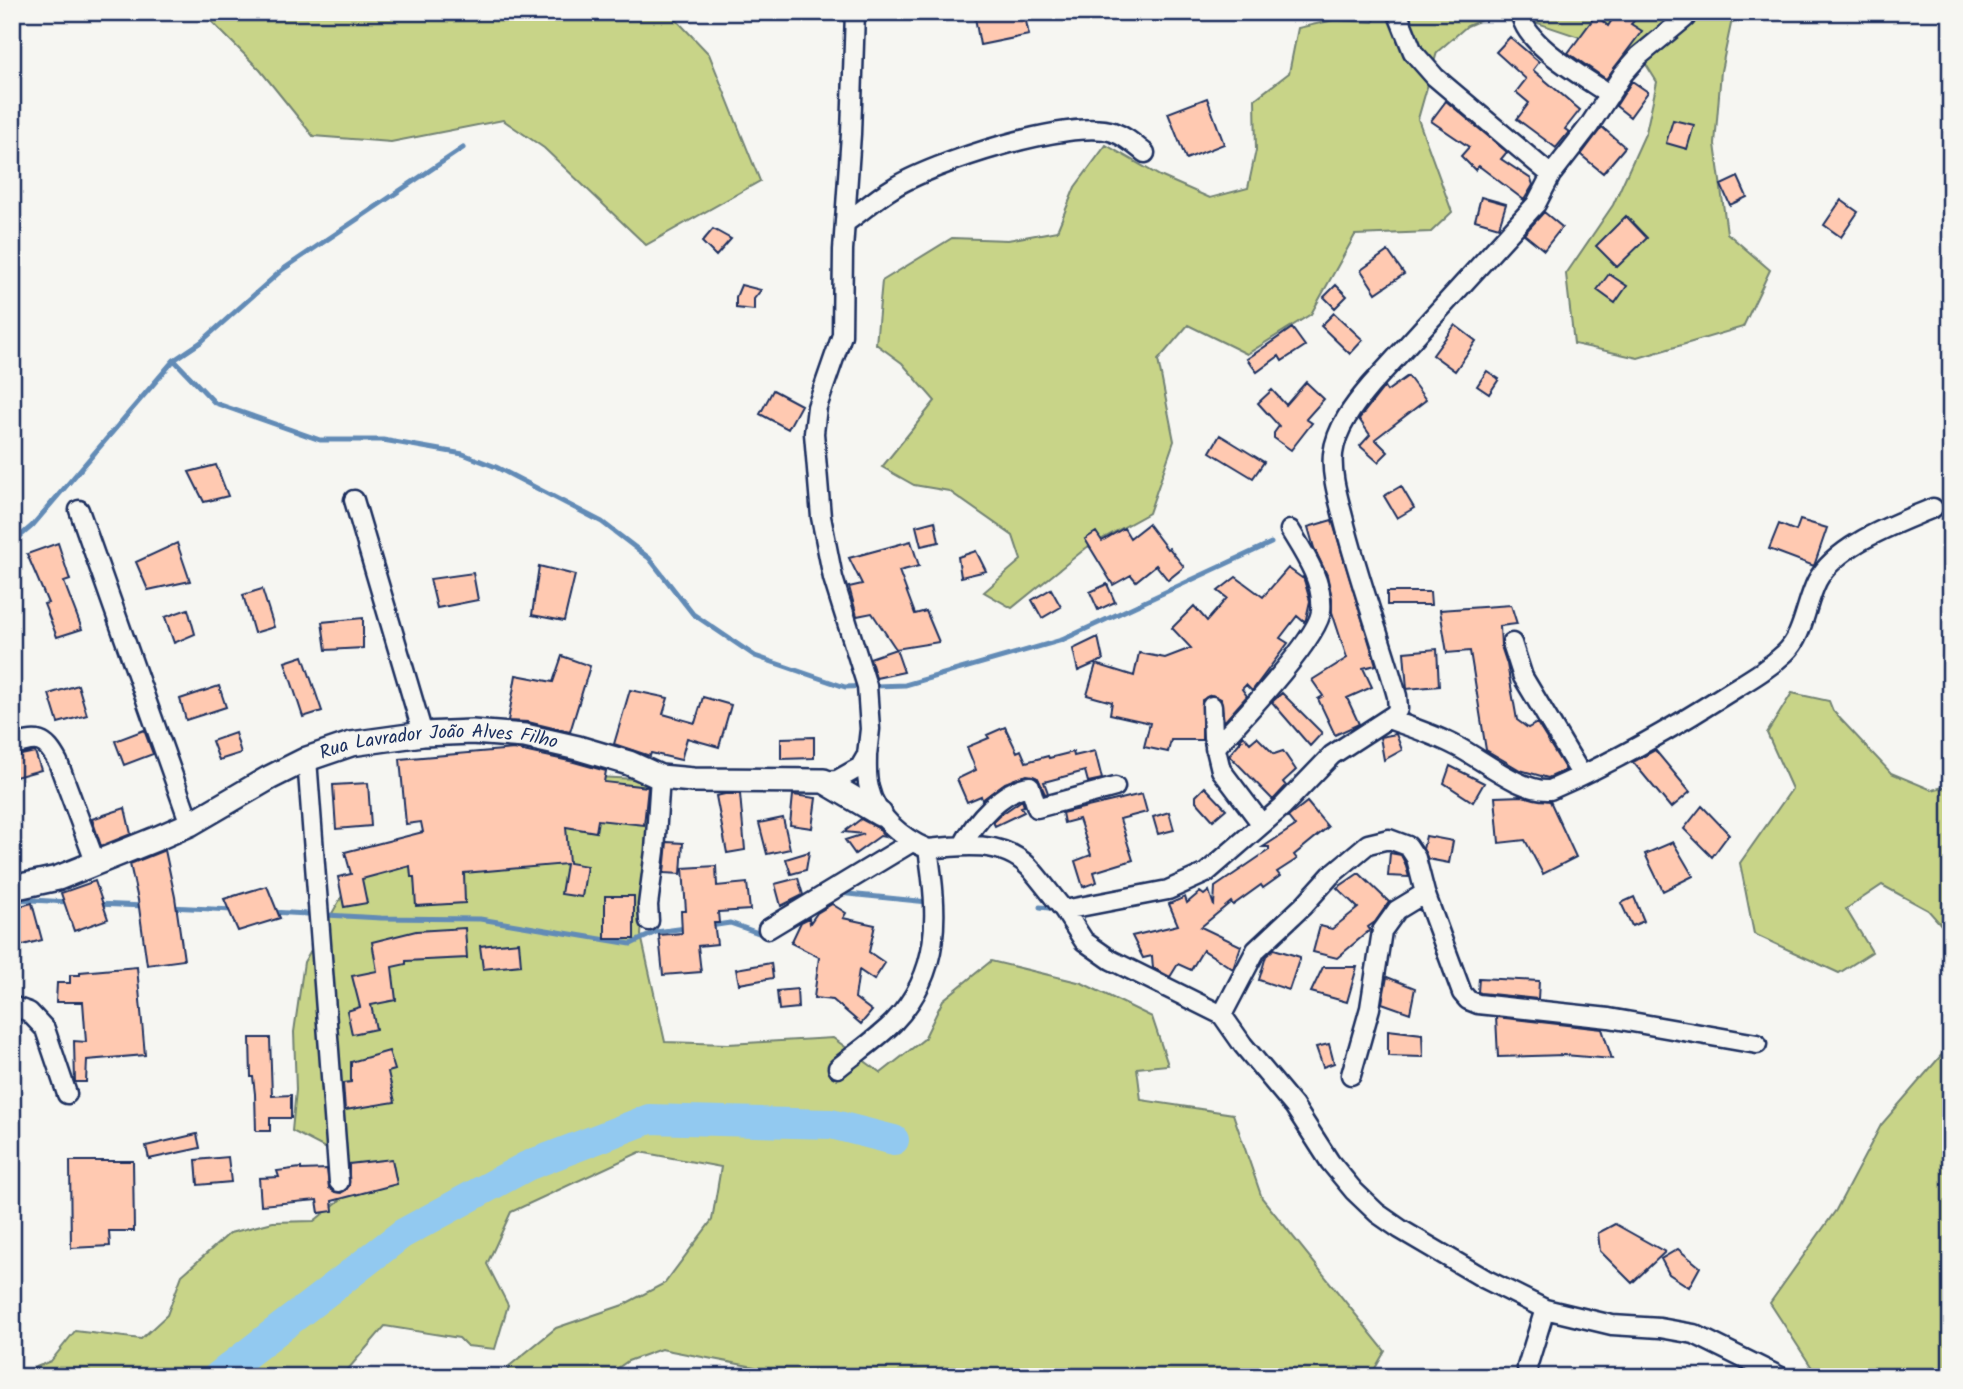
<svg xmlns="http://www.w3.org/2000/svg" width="1963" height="1389" viewBox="0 0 1963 1389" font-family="Kalam,sans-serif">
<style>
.green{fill:#c8d488;stroke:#728273;stroke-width:2}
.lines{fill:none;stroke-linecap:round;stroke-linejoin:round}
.stream{stroke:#628bb6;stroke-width:5}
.river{stroke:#92c9f0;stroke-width:30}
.building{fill:#ffc9b1;stroke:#1b2f5e;stroke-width:2}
.minor-casing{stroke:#1b2f5e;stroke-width:23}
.tertiary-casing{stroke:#1b2f5e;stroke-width:28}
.minor{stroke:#f6f6f2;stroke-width:18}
.tertiary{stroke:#f6f6f2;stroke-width:23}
.labels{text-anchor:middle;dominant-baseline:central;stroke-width:6;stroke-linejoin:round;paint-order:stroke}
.street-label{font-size:19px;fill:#1b2f5e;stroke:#f6f6f2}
</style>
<rect width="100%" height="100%" fill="#f6f6f2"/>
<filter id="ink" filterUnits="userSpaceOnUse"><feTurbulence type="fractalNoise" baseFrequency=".0143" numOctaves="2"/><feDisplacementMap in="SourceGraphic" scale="14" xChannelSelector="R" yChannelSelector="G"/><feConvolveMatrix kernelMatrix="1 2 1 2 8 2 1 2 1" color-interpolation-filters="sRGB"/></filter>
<g filter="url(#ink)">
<!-- green -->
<path class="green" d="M202 12H669L709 54 760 181 646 245 544 148 503 120 391 142 313 136 260 70Z
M1380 12H1500L1467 26 1437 52 1418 119 1452 212 1431 232 1355 235 1311 314 1247 354 1188 325 1158 360 1174 441 1149 513 1086 548 1012 608 984 592 1021 560 1013 536 949 491 914 485 882 467 935 401 902 363 876 344 882 281 952 238 1008 240 1057 231 1075 187 1106 145 1160 176 1210 198 1248 188 1256 150 1255 99 1289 73 1298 28 1334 20 1373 22Z
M1505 12H1741L1731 24 1721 71 1715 144 1727 233 1770 270 1743 327 1638 358 1574 344 1566 274 1613 205 1646 132 1657 82 1642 58Z
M1792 693 1829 701 1833 711 1891 773 1932 790 1951 785V936L1928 910 1882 885 1846 909 1872 952 1839 973 1754 934 1740 863 1792 789 1767 733Z
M559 775 654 780 641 935 665 1042 728 1044 833 1038 881 1073 924 1039 943 1000 991 961 1082 983 1152 1017 1168 1065 1137 1068 1141 1100 1233 1114 1262 1198 1385 1351 1370 1377H745L754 1367 661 1349 628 1361 605 1377H512L508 1367 556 1328 623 1305 665 1283 712 1220 721 1167 640 1152 511 1212 487 1264 508 1305 495 1349 467 1346 459 1338 385 1326 344 1374 338 1377H12L51 1361 75 1331 141 1339 167 1315 182 1275 230 1233 273 1222 314 1221 345 1196 333 1152 292 1131 296 1090 294 1032 304 962 342 896 376 855Z
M1951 1044V1377H1818L1770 1303 1836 1210 1881 1125Z"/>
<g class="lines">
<!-- stream -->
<path class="stream" d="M174 360 215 403 320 440H383L463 454 496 467 602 522 649 558 693 614 755 656 845 687 905 685 1062 640 1271 543
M12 543 32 526 174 360 201 342 282 270 463 148
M838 893 928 902
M12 899 69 902
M96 904 145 906
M169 907 233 910
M1040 907 1058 909
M271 912 381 918 480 919 631 944 656 932 686 928
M710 926 730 923 767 936"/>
<!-- river -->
<path class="river" d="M217 1377 402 1234 527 1166 649 1119 831 1124 894 1140"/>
</g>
<!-- building -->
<path class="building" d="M974 12H1024L1029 35 980 45Z
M1617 12H1642L1631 24 1642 31 1606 79 1568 53 1596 15 1608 26Z
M1510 37 1539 62 1533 70 1580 110 1565 129 1569 132 1556 148 1517 119 1529 103 1516 92 1526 79 1496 52Z
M1632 81 1648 92 1630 117 1616 106Z
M1207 98 1224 144 1186 159 1168 113Z
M1446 101 1507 152 1501 159 1531 179 1533 185 1524 200 1479 166 1475 170 1461 156 1469 147 1431 121Z
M1673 120 1694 125 1687 149 1666 143Z
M1602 127 1625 147 1603 173 1581 155Z
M1738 177 1747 197 1730 205 1721 185Z
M1481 197 1506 204 1499 227 1475 220Z
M1841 200 1858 212 1841 237 1824 225Z
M1544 212 1562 227 1544 250 1524 234Z
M1626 216 1647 238 1617 267 1596 246Z
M713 229 731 239 716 256 702 242Z
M1388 251 1404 274 1376 293 1361 270Z
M1609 274 1627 286 1615 303 1597 290Z
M741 285 761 290 754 299V310L736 308V297Z
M1336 285 1347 296 1335 308 1324 297Z
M1334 313 1363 340 1350 354 1321 326Z
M1455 325 1476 341 1455 371 1433 355Z
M1292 328 1305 346 1282 361 1279 356 1257 372 1247 359Z
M1487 371 1499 379 1489 394 1477 386Z
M1408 376 1426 400 1375 439 1388 452 1378 462 1360 446 1370 435 1359 419 1384 387 1387 391Z
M1306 382 1324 399 1306 419 1312 423 1291 450 1274 438V433L1279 426 1258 403 1272 390 1286 405Z
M773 390 801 405 788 429 760 414Z
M1220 435 1264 462 1253 478 1210 452Z
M216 465 228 496 204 502 189 472Z
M1401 486 1414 508 1397 518 1384 496Z
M1332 520 1376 665 1363 668 1372 687 1347 698 1359 724 1335 735 1318 699 1323 696 1312 680 1347 658 1332 612V598L1327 575 1314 548 1308 527Z
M1800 520 1827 528 1814 566 1769 549 1779 524 1796 531Z
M935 521 939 542 921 546 916 526Z
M1148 524 1167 549 1169 548 1184 567 1168 580 1156 565 1136 581 1131 575 1113 585 1085 539 1096 532 1102 541 1124 528 1130 538Z
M911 541 919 566 899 571 915 614 926 611 939 642 896 649 872 613 857 616 849 587 862 584 849 558Z
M58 543 70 580 64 582 82 629 57 637 44 604 48 603 27 554Z
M177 543 190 581 148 590 136 562Z
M976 551 986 571 961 577 958 557Z
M539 566 575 575 564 621 532 615Z
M1288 568 1302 578 1303 577 1305 583 1310 601 1306 619 1304 622 1297 616 1280 638 1288 643 1252 691 1246 685 1242 689 1247 696 1224 722 1221 699 1212 695 1202 700V740H1171L1168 752 1144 747 1150 723 1110 714 1112 702 1087 695 1096 664 1134 676 1139 653 1165 658 1191 648 1172 628 1194 606 1207 621 1227 598 1218 591 1236 577 1263 597Z
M473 573 478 600 437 608 430 579Z
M1107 584 1115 602 1098 610 1090 592Z
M262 589 274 627 254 633 243 595Z
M1051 589 1061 607 1042 618 1032 600Z
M1387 592H1430L1431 605H1387Z
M1511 605 1517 624 1500 626 1501 646 1507 664 1517 720 1528 728 1537 723 1566 770 1548 778 1520 770 1486 750 1470 651 1447 653 1440 610Z
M188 609 195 634 174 643 165 617Z
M363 618V648L326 650 322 622Z
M1098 637 1103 660 1078 671 1073 649Z
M896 649 904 672 876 678 870 658Z
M1437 649 1439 686 1407 689 1404 652Z
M303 656 322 711 303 717 285 662Z
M562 656 590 666 570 732 528 722 508 721 516 675 553 682Z
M78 685 87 715 58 723 49 694Z
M219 686 226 707 186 720 180 699Z
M630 690 668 698 663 714 695 723 703 697 731 705 719 747 687 738 681 760 651 753 650 756 614 744Z
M1282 693 1322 733 1310 746 1272 702Z
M1005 727 1017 752 1021 750 1026 762 1048 756 1049 758 1073 752 1074 756 1095 751 1102 779 1088 782 1085 771 1044 782 1048 793 1045 794 1038 778 1027 775 1005 783 982 800 981 796 967 802 957 779 976 770 967 747 989 738 987 735Z
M144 730 153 754 124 765 115 741Z
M235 733 241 753 219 760 212 741Z
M1396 734 1402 750 1384 760 1380 737Z
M1243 735 1250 743 1257 737 1274 754 1283 751 1296 770 1283 782 1286 786 1273 800 1229 755 1242 740H1238Z
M814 737V758L781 759V738Z
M514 749 574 762 606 771 604 782 648 787 644 825 598 820 596 832 566 827 569 863 587 866 582 897 561 894 566 864 464 873 465 903 416 906 414 877H411L410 866 362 879 367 903 344 907 338 877 351 874 345 852 423 832 421 822 406 824 400 759Z
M1655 750 1690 792 1671 808 1633 762Z
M35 752 41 770 12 778V757Z
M1450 766 1484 783 1473 802 1444 783Z
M368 783 371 826 336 829 333 785Z
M1205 787 1226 809 1213 820 1196 801V796Z
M725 794H740L745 850 727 853 716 796Z
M1142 794 1147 812 1120 819 1133 860 1094 872 1097 882 1083 887 1075 861 1091 855 1079 819 1064 823 1062 813Z
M793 795 816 798 812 828 790 825Z
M1522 796 1550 801 1576 857 1543 874 1525 840 1499 843 1495 797Z
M1022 800 1024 806 1021 807 1024 812 995 826 993 822 999 816Z
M1307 802 1328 827 1294 855 1297 859 1277 872 1280 876 1263 888 1261 885 1233 905 1231 902 1201 927 1241 946 1233 969 1203 950 1191 970 1178 964 1170 977 1153 968 1152 956 1143 958 1132 936 1178 925 1169 904 1185 897 1187 903 1200 892 1204 895 1209 891 1214 906 1215 887 1269 850V847H1263L1295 826 1288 817Z
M1702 806 1729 834 1712 857 1684 829Z
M125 808 131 834 101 846 92 819Z
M1169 812 1174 830 1158 834 1153 817Z
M783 818 790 849 767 854 759 823Z
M861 819 878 828 885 837 880 836 855 854 845 840 864 834 844 832Z
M1426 836 1453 841 1449 863 1428 859 1423 849Z
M667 842 683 843 681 874 664 873Z
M1673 842 1693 876 1663 891 1645 854Z
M165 850 175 897 184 960 147 965 138 900 130 864Z
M809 852 806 870 791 874 786 859Z
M1390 853 1401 855 1405 863 1409 877 1388 876Z
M716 866 717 886 747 883 750 910 718 912 719 923H714L717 944 698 946 701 972 663 975 659 935 682 933 681 911H686L683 868Z
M1359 873 1389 902 1375 922 1368 927 1370 930 1337 958 1313 952 1320 926 1332 929 1358 908 1337 888Z
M798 878 803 895 781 906 775 884Z
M95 881 108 919 74 931 61 893Z
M267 886 280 918 238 931 224 899Z
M605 896H634V939H605Z
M1634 897 1644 921 1632 926 1621 903Z
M32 903 42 940 12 948V908Z
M832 904 846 913 843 918 875 925 869 952 885 963 874 980 859 970 855 998 872 1011 861 1024 833 1000 814 998 819 957 791 943 801 922 809 918 810 923 817 913Z
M465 928 467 958 406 961V964L392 967 396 1000 371 1005 376 1029 352 1034 347 1011 360 1007 352 976 377 971 372 942 416 931Z
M519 942 521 965 483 969 480 946Z
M1274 949 1300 957 1289 990 1259 980 1266 956Z
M771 963 773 978 739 984 736 969Z
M137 967 145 1055 87 1060 86 1082H75L74 1041 86 1042 83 1002H56L57 983H70V975H80V972Z
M1323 967H1357L1347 1002 1311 992Z
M1387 977 1415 988 1410 1013 1382 1003Z
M1479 978 1539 981 1538 999 1481 993 1478 992Z
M797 989 798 1008 779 1010 777 991Z
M1496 1017 1602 1029 1612 1059 1564 1055 1498 1057Z
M1388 1030 1422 1034 1423 1057 1388 1056Z
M250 1038H270L272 1096 291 1095V1118H270V1131H256L255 1094 253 1077H251Z
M1329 1044 1334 1063 1323 1067 1316 1047Z
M389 1051 395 1070 388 1072 395 1102 345 1110 343 1083 351 1082V1062Z
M197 1134 200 1148 149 1159 146 1146Z
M228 1157 231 1182 198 1185 196 1160Z
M392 1159 397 1184 332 1201 333 1211 319 1213 317 1200 261 1205 259 1178 279 1177 277 1171 301 1168V1170L327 1169 329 1188 335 1192 341 1193 349 1186V1164Z
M70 1161H133L134 1231H109L110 1246 71 1248Z
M1615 1224 1665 1252 1632 1283 1600 1251 1598 1233Z
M1678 1249 1700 1267 1689 1287 1669 1274 1661 1259Z"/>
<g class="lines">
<defs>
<path id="minor" d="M1397 12 1413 52 1435 77 1551 175
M1521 12C1521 43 1586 78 1610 95
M845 223C861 212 876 198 893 188 932 163 1070 118 1113 132 1125 136 1135 145 1145 153
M354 500 423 734
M79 510 190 824
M1512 643 1523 677 1581 774
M1212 706 1213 737 1221 770 1261 823
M1388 719C1411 727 1436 735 1458 747 1483 760 1521 792 1550 790 1610 764 1668 731 1723 696 1745 682 1766 671 1785 653 1804 635 1805 605 1817 581 1837 544 1896 524 1933 508
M12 746C38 737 45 738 58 762L96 864
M1215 748C1237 724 1319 638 1321 611 1324 582 1304 553 1290 530
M307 759 339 1182
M824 781 837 780 860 767 867 755 870 729 867 686 833 578 821 517 814 433 817 407 842 335 843 250 851 134 855 12
M963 845C975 821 1003 789 1030 786L1037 808 1115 787
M928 849C962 845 1003 840 1029 867 1041 880 1052 896 1064 910L1168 890 1206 873 1282 807 1332 755 1395 714 1398 709 1397 696C1380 636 1358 578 1343 517 1338 497 1331 475 1333 454 1336 428 1354 405 1371 385L1536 204 1551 175 1589 126 1623 74 1639 56 1685 18 1688 12
M1064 910 1084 941 1111 960 1222 1015 1243 1045 1294 1106 1330 1162 1354 1191 1377 1213 1400 1229 1485 1279 1545 1309 1612 1325 1660 1328 1694 1334 1781 1377
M649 921 648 905 655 851 660 777
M768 929 912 842
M12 1006 29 1012 45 1029 67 1094
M1222 1015 1256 950 1303 906 1331 875 1368 844 1389 839 1408 846 1416 858 1425 893 1462 993 1468 1000 1478 1004 1609 1018 1757 1044
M838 1068C856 1053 877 1039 893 1023 942 972 938 914 928 849 903 839 875 816 869 788 866 777 867 765 867 755
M1351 1075 1370 1008 1382 931 1397 910 1425 893
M1529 1377 1527 1367 1545 1309"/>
<g id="tertiary">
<path id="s1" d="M12 888 58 878 158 838 190 824 269 778 307 759 351 744 423 734 472 732 525 736 578 748 629 763 660 777 693 780 824 781 880 814"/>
</g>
</defs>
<!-- minor casing -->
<use href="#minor" class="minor-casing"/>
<!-- tertiary casing -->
<use href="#tertiary" class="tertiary-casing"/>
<!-- minor -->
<use href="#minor" class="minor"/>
<!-- tertiary -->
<use href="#tertiary" class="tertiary"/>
</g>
</g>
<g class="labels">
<!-- street labels -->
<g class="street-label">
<text stroke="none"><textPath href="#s1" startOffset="458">Rua Lavrador João Alves Filho</textPath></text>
</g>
</g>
<!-- margin -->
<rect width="1963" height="1389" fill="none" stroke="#f6f6f2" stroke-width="42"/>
<rect x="21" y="21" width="1921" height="1347" fill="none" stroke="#1b2f5e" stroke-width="2.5" filter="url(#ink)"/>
</svg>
